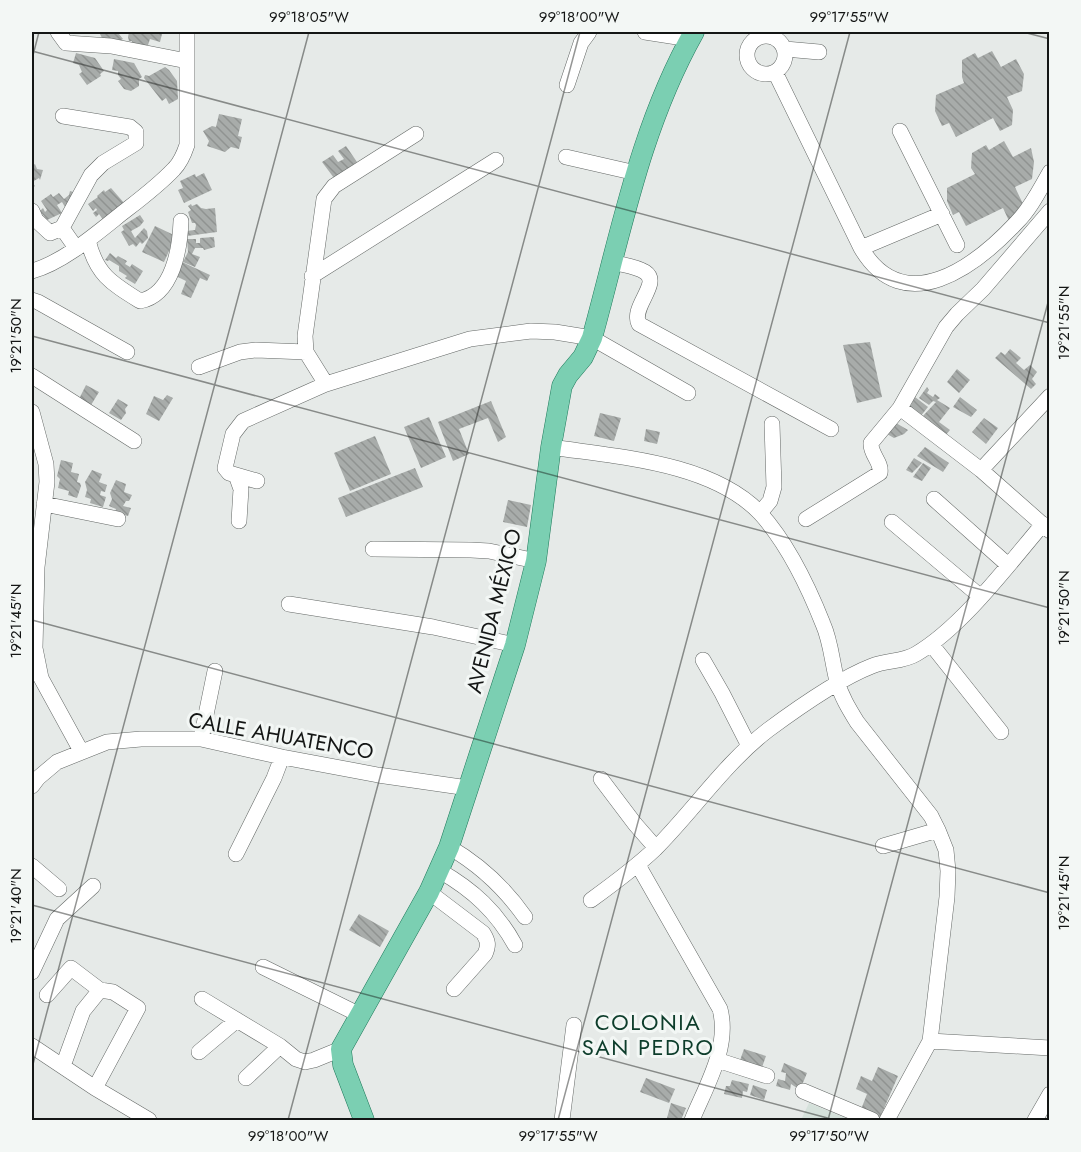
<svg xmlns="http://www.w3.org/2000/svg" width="1081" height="1152" viewBox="0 0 1081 1152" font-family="Jost,sans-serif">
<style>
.built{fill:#d5e1db}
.building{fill:url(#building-back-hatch)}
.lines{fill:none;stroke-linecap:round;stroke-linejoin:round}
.minor-casing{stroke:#646866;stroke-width:16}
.major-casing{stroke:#1e795a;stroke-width:21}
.minor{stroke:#fff;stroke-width:15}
.major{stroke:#7bcfb2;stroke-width:20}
.ticks{fill:none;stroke:#141615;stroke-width:1.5;stroke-opacity:0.45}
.labels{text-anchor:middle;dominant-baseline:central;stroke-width:6;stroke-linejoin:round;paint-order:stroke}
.street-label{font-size:21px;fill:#141615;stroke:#f3f7f5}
.neighbourhood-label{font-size:22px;letter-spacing:1.5px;fill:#0d3d2b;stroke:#f3f7f5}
.neatline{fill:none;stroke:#141615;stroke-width:2}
.ticks-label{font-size:15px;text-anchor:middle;fill:#141615}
</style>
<defs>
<pattern id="building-back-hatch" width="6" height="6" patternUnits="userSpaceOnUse" patternTransform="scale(1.5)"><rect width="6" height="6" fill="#a8acaa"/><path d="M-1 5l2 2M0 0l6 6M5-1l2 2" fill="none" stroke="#909391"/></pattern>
</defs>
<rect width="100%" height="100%" fill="#e6eae8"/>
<!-- built -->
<path class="built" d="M809 1103 851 1120H801Z"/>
<!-- building -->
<path class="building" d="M91 32H123L119 34 123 39 111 46 103 40 100 34Z
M129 32H153L162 34 160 42 150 39 148 45 131 46 132 41H129L128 37Z
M992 51 1001 67 1016 59 1024 74 1022 91 1007 97 1013 110 1012 125 1000 131 993 118 956 137 949 123 942 126 935 111 936 95 964 83 962 77V60L975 53 978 58Z
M76 53 95 58 104 71 100 74 101 76 87 85 79 74 82 72 79 65 73 63Z
M114 59 134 63 142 77 139 79V86L131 91 124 89 118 81 121 79 118 75V71L112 70Z
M165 67 169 70 177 81 178 99 169 104 166 98 162 101 144 78 145 75 149 76Z
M219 114 242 119 238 136 242 137 239 149 231 147 225 152 207 146 209 141 203 131 212 126 216 127Z
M1004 141 1013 157 1031 148 1034 162 1032 179 1015 187 1023 204 1009 221 1003 208 966 226 959 212 953 215 947 201V188L975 174 971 168 972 153 986 145 989 150Z
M346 146 357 162 334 178 322 162 333 155 338 162 344 159 338 151Z
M35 164 37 169 43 170 40 180 39 178 32 182 35 186 32 188V166Z
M204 173 212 190 184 203 178 190 183 188 180 181 195 174 196 177Z
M111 188 125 204 104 221 99 214 96 217 93 213 97 210 96 208 93 211 88 204 98 197 97 196 104 190 105 192Z
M70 191 77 193 65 207 62 202 57 205 62 213 47 220 40 211 43 208 45 212 47 210 41 201 51 194 53 197 59 193 64 199 69 195Z
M191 204 192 206 197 204 201 208 206 209 215 208 217 232 187 236 186 231 195 230 196 225 195 223H192L188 212 191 210 188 206Z
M140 215 144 221 140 226 131 231 135 238 144 228 147 231 148 238 142 244 140 242 136 247 133 244 129 246 121 232 124 230 122 226Z
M155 226 176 236 164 262 142 252Z
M214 237 215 247 204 250 203 248H195L192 254 200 257 195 267 183 262 188 252 187 239H196V243H200V238Z
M110 253 116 258 118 256 127 261 125 264 130 267 132 264 143 271 135 284 125 278 127 276 119 271V266L109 260 108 261 105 260Z
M180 261 210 275 207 281 200 278 191 298 181 294 186 281 174 275Z
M870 342 882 397 857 403 843 345Z
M1010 349 1021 358 1016 363 1024 370 1030 365 1037 372 1032 379 1036 384 1031 389 995 358 1001 352 1005 355Z
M957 369 970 380 959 393 947 382Z
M86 385 99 392 88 410 77 403Z
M927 387 929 390 927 393 933 397 935 394 940 398 937 400 950 408 939 422 950 430 945 436 921 418 936 402 933 401 929 405 919 398Z
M167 395 173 398 159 421 146 414 154 396 163 400Z
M915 397 928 407 920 417 909 409Z
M960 397 977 410 971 417 953 407Z
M118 399 128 405 125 409 126 413 121 420 109 413Z
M491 401 506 437 498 442 488 418 459 429 469 454 453 461 438 422Z
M600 413 621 418 614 441 594 436Z
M429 417 446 457 421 468 404 427Z
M984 418 998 428 986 444 972 432Z
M896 423 908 430 904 434 894 438 887 434Z
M646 429 660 432 657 444 644 441Z
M375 436 391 474 350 491 334 453Z
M925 447 949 463 943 472 917 456Z
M914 458 922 463 912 473 906 470Z
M61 460 73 463 71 472 79 474 77 482 80 483 81 486 77 498 68 495 69 491 58 488 60 479 57 476Z
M923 463 931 468 922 481 913 477Z
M415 468 423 487 346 517 338 498Z
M92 470 102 474 99 482 107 485 105 492 101 491 100 495 106 497 103 507 90 503 91 499 85 497 87 490 85 482Z
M116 480 126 484 124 492 132 495 129 501H126L123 506 131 508 128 516 115 513 116 509 109 506 112 499 110 493Z
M508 500 531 505 527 527 503 522Z
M359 914 389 931 380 947 349 930Z
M744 1049 766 1056 760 1073 738 1066Z
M784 1063 807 1073 800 1090 791 1084 790 1090 776 1086 778 1079 785 1081 786 1073 781 1072Z
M878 1067 898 1076 879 1120 860 1112 867 1094 856 1089 861 1076 872 1081Z
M646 1078 675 1089 669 1103 640 1092Z
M732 1080 749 1084 747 1092 743 1091 742 1098 724 1094 726 1086H730Z
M753 1085 767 1090 764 1100 750 1095Z
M671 1103 686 1108 681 1120 667 1118Z"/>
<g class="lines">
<defs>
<path id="minor" d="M58 32 66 43 111 46 187 61
M645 32 690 39
M747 55a19 19 0 1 1 38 0a19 19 0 1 1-38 0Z
M785 49 819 52
M775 72 861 248C904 321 976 266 1017 222 1031 208 1040 189 1050 172
M567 85 581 43 589 32
M900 131 957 245
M566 157 636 173
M32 211 36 220 50 233 62 228 76 248
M62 228 91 175 103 163 136 143V132L130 127 63 116
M88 240C96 274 111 283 140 301 173 295 180 248 181 221
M861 248 942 214
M612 262C622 265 636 266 645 272 662 283 630 307 639 324L831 429
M32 271C62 263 96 234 121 214 139 200 158 186 174 169 181 162 184 154 187 145V32
M312 276 496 160
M32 300 38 302 127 352
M199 367 240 352 256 350 306 352
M32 376 134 441
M326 384 306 352 305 336 324 199 334 186 416 134
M900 408 981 470 1050 531
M32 412 46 464 47 482 37 567 35 648 41 678 81 751
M551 447C617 457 711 462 760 513 788 544 808 586 823 624 831 642 832 662 837 681 841 696 849 709 857 722L931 816 938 830 946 850 948 871 947 897 930 1041 887 1120
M981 470 1050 396
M236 475 241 489 239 521
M257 481 229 473 225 468 233 434 243 421 326 384 470 339 531 331 555 332 592 338 688 393
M934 499 1008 565
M44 504 118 519
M760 513 770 501 774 487 772 424
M806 519 880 473C882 462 870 454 871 443L900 408 946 327 957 314 983 289 1050 211
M892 522 981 597
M373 549 471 550 489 551 536 561
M289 604 433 627 515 645
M931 644 1001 732
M703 660 722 693 749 746
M201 739 215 671
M601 779 635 824 656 848
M32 786 38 778 57 762 107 742 141 739H201L282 757 378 775 468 788
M883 846 938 830
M449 847C480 865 504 887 525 917
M236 854 274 778 282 757
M638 865 720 1009C730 1047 706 1086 692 1120
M32 866 59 889
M440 871C473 890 497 912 515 945
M429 892 483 933C488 941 489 945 485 954L454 989
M591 900C613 884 635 868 655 849 693 811 725 763 768 730 795 710 841 678 872 666 887 660 903 662 916 654 962 627 1008 565 1043 524
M263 967 360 1015
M32 972 57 919 93 886
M47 995 71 968 100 990
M202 999 280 1046 296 1059 305 1062 314 1060 341 1049
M930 1041 1050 1048
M32 1046 95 1088 149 1120
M199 1052 237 1020
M717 1060 767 1076
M63 1066 83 1011 100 990 113 992 138 1008 95 1088
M246 1078 280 1046
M803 1091 872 1120
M562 1120 574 1025
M1035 1120 1050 1094"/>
<path id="major" d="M364 1120 343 1065 341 1049 429 892 449 847 515 645 536 561 551 447 562 386 568 375 583 357 592 338C621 233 640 128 694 32"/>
</defs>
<!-- minor casing -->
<use href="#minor" class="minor-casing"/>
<!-- major casing -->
<use href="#major" class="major-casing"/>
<!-- minor -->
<use href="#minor" class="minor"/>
<!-- major -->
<use href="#major" class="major"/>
</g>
<!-- ticks -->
<path class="ticks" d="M1023 32 1050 39M32 51 1050 323M32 59 39 32M32 336 1050 608M32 620 1050 893M32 905 835 1120M32 1068 309 32M288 1120 580 32M558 1120 850 32M828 1120 1050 295"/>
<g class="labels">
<!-- street labels -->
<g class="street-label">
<text transform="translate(494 611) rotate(-76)">AVENIDA MÉXICO</text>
<text transform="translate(281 736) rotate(10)">CALLE AHUATENCO</text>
</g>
<!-- neighbourhood labels -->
<g class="neighbourhood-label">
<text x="648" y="1022">COLONIA<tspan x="648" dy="25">SAN PEDRO</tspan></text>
</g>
</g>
<!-- border -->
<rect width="1081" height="1152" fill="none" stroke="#f3f7f5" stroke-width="66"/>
<rect x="33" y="33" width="1015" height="1086" class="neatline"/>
<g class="ticks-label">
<text x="309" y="22">99°18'05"W</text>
<text x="579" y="22">99°18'00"W</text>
<text x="849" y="22">99°17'55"W</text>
<text transform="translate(1064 323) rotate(-90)" y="5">19°21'55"N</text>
<text transform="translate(16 336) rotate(-90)" y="5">19°21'50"N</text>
<text transform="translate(1064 608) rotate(-90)" y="5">19°21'50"N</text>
<text transform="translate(16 621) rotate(-90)" y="5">19°21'45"N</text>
<text transform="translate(1064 893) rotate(-90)" y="5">19°21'45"N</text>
<text transform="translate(16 906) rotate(-90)" y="5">19°21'40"N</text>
<text x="288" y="1141">99°18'00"W</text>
<text x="558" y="1141">99°17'55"W</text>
<text x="829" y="1141">99°17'50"W</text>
</g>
</svg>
